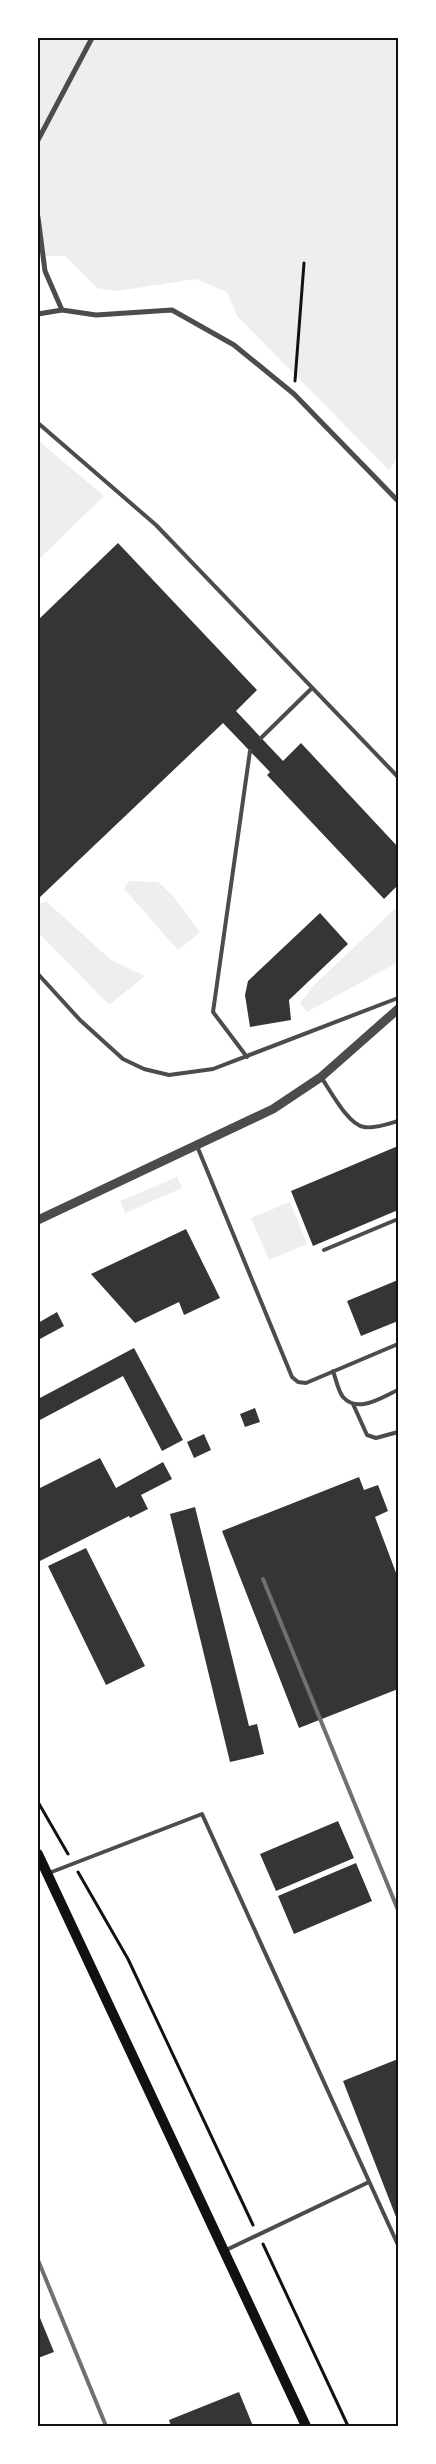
<svg xmlns="http://www.w3.org/2000/svg" width="436" height="2464" viewBox="0 0 436 2464" font-family="Lora,serif">
<style>
.green{fill:#eee}
.building{fill:#353535}
.lines{fill:none;stroke-linecap:round;stroke-linejoin:round}
.path{stroke:#111;stroke-width:3}
.service{stroke:#4c4c4c;stroke-width:4}
.minor{stroke:#4c4c4c;stroke-width:5}
.tertiary{stroke:#4c4c4c;stroke-width:9}
.secondary{stroke:#111;stroke-width:10}
.rail{stroke:#707070;stroke-width:4}
.neatline{fill:none;stroke:#111;stroke-width:2}
</style>
<rect width="100%" height="100%" fill="#fff"/>
<!-- green -->
<path class="green" d="M38 38H398V458L389 470 237 316 227 292 196 279 118 291 97 288 65 256H44L38 251Z
M38 440 104 496 38 560Z
M129 881 158 882 173 896 200 932 178 950 124 889Z
M47 902 111 960 145 976 109 1005 38 932V904Z
M398 906V962L307 1012 300 1003 314 985Z
M177 1177 182 1188 125 1213 120 1201Z
M290 1202 307 1244 269 1260 251 1218Z"/>
<!-- building -->
<path class="building" d="M118 543 257 690 236 711 283 761 301 743 398 847V885L384 899 267 775 270 772 223 723 38 899V620Z
M320 913 348 944 289 1000 291 1020 250 1027 245 995 248 981Z
M398 1146V1210L313 1246 291 1191Z
M186 1229 220 1298 184 1315 179 1302 135 1323 91 1274Z
M398 1280V1321L361 1336 347 1301Z
M57 1312 64 1326 38 1340V1323Z
M134 1348 183 1440 162 1451 123 1376 38 1421V1399Z
M255 1408 260 1422 245 1427 240 1414Z
M204 1434 211 1450 194 1458 187 1442Z
M100 1458 116 1488 163 1462 172 1479 141 1495 148 1509 130 1518 129 1516 38 1562V1489Z
M359 1477 364 1490 378 1485 388 1511 375 1517 398 1578V1689L299 1728 222 1531Z
M195 1507 249 1726 257 1724 264 1754 230 1762 170 1514Z
M86 1548 145 1666 106 1685 48 1566Z
M338 1821 354 1858 276 1891 260 1854Z
M356 1863 372 1901 294 1934 278 1896Z
M398 2059V2222L343 2081Z
M38 2313 54 2352 38 2358Z
M239 2392 253 2426H171L169 2420Z"/>
<g class="lines">
<!-- path -->
<path class="path" d="M295 381 304 263
M38 1802 68 1854
M78 1872 128 1959 253 2225
M263 2244 348 2426"/>
<!-- service -->
<path class="service" d="M38 423 156 525 398 777
M261 738 312 688
M38 974 80 1020 123 1059 144 1069 169 1075 213 1069 398 998
M247 1057 213 1012 250 751
M321 1077C330 1090 348 1125 364 1127 374 1129 388 1124 398 1121
M197 1146 292 1377 298 1382 306 1383 398 1344
M324 1250 398 1219
M333 1371C336 1379 338 1391 343 1397 358 1414 382 1397 398 1390
M353 1404 367 1435 376 1438 398 1432
M49 1873 202 1814 398 2245
M224 2251 369 2182"/>
<!-- minor -->
<path class="minor" d="M38 140 92 38
M38 217 45 271 62 310
M38 314 62 310 96 315 172 310 234 345 294 394 398 501"/>
<!-- tertiary -->
<path class="tertiary" d="M38 1220 273 1109 321 1077 398 1009"/>
<!-- secondary -->
<path class="secondary" d="M38 1854 306 2426"/>
<!-- rail -->
<path class="rail" d="M263 1579 398 1910
M38 2260 106 2426"/>
</g>
<!-- border -->
<rect width="436" height="2464" fill="none" stroke="#ffffff" stroke-width="78"/>
<rect x="39" y="39" width="358" height="2386" class="neatline"/>
</svg>
